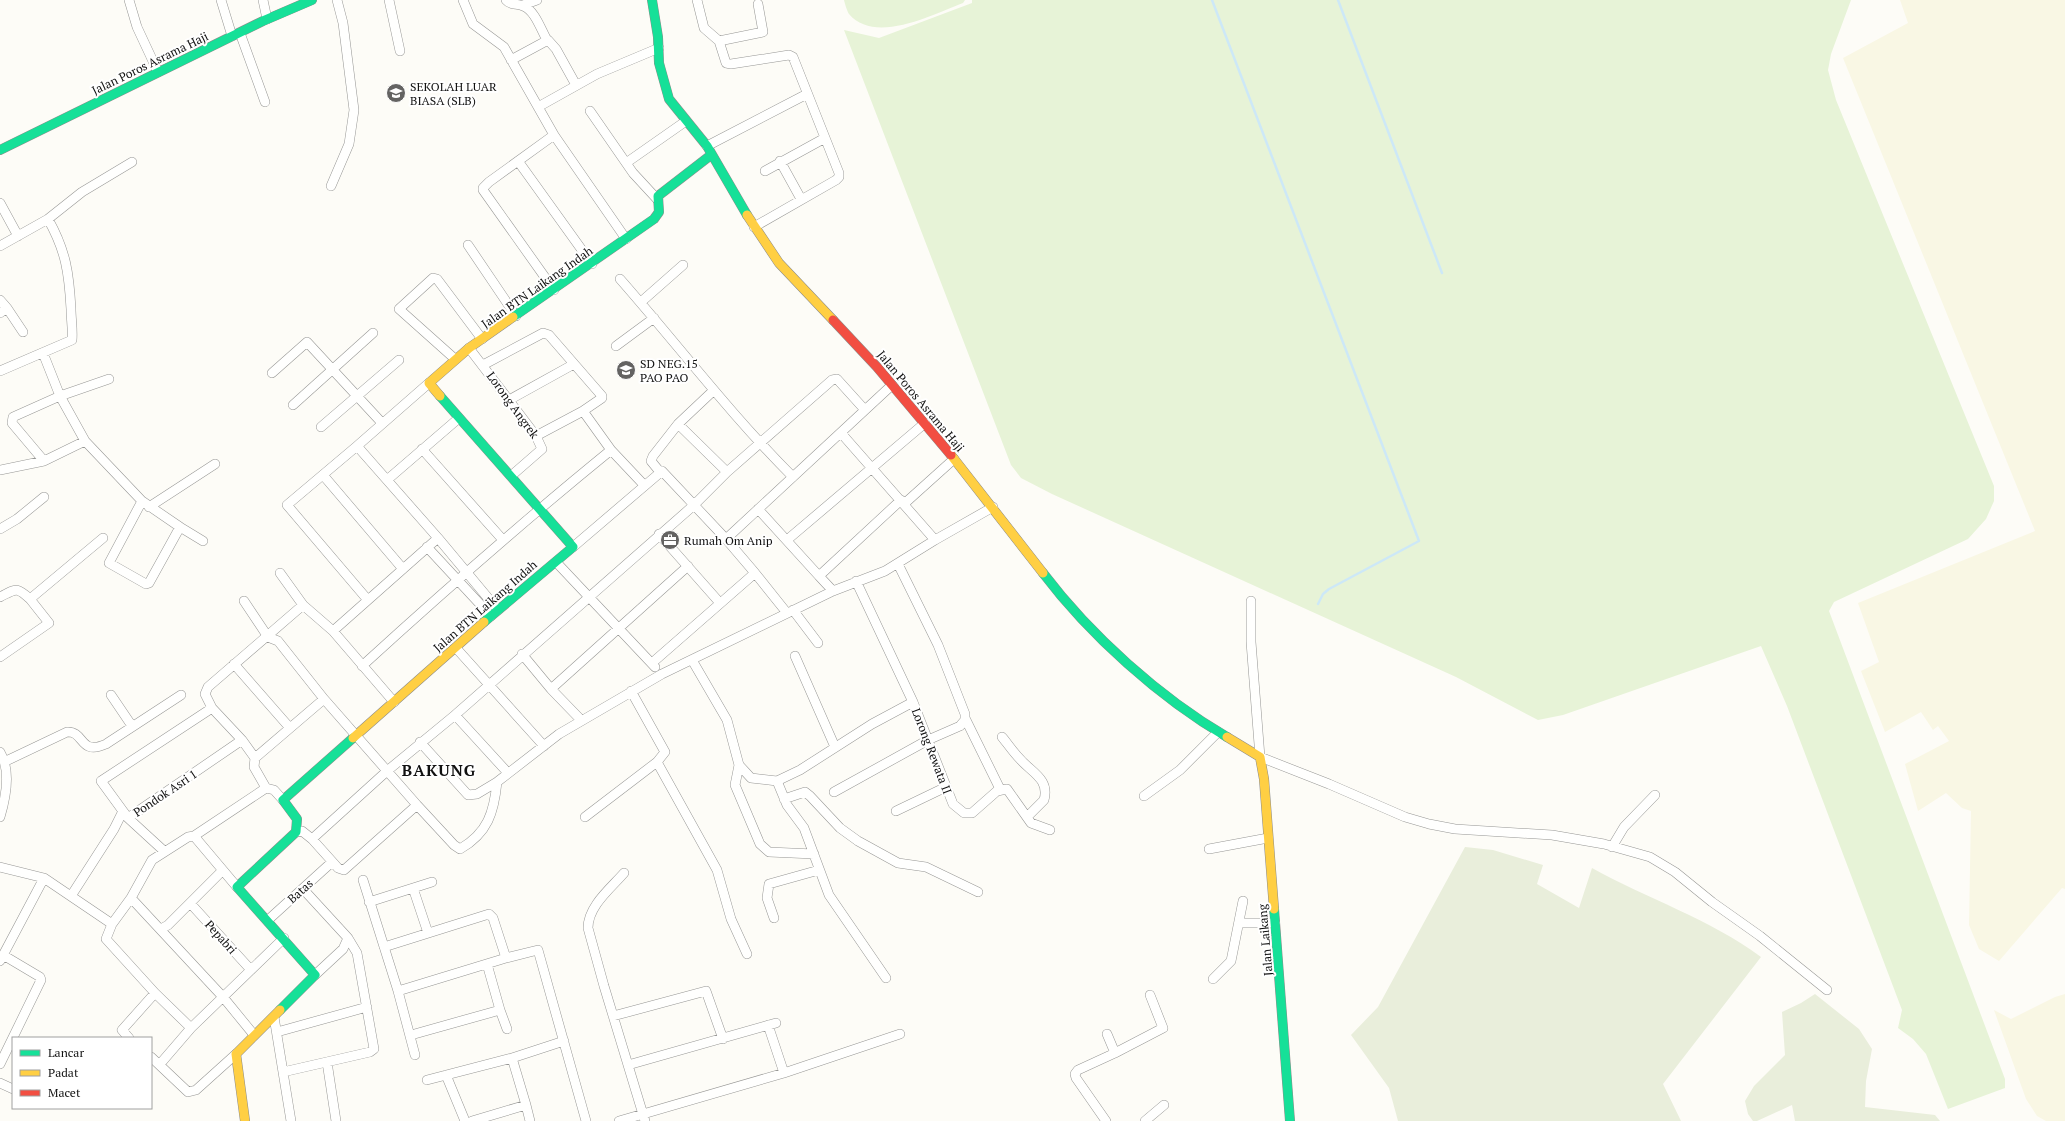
<svg xmlns="http://www.w3.org/2000/svg" width="2065" height="1121" viewBox="0 0 2065 1121" font-family="'PT Serif',serif">
<style>
.farmland{fill:#f9f7e4}
.green{fill:#e7f3d7}
.cemetery{fill:#e9eedb}
.lines{fill:none;stroke-linecap:round;stroke-linejoin:round}
.stream{stroke:#cde8f7;stroke-width:2.5}
.street-casing{stroke:#979795;stroke-width:10}
.fast-casing{stroke:#8e8d8b;stroke-width:10}
.slow-casing{stroke:#8e8d8b;stroke-width:10}
.jam-casing{stroke:#8e8d8b;stroke-width:10}
.street{stroke:#fffffe;stroke-width:9}
.fast{stroke:#16e098;stroke-width:9}
.slow{stroke:#ffcf43;stroke-width:9}
.jam{stroke:#f24e42;stroke-width:9}
.labels{text-anchor:middle;dominant-baseline:central;stroke-width:4;stroke-linejoin:round;paint-order:stroke}
.street-label{font-size:12px;fill:#111;stroke:#fff}
.poi-label{font-size:12px;fill:#111;stroke:#fff;text-anchor:start}
.district-label{font-size:16px;font-weight:bold;letter-spacing:1px;fill:#111;stroke:#fff}
</style>
<rect width="100%" height="100%" fill="#fdfcf7"/>
<!-- farmland -->
<path class="farmland" d="M1900 0H2065V889L2062 888 1999 961 1979 949 1969 925 1971 811 1962 808 1946 793 1918 811 1905 764 1949 741 1938 726 1933 730 1921 712 1885 732 1861 671 1879 662 1858 603 2035 531 1843 58 1908 23Z
M2065 994V1121H2046L2037 1116 2026 1099 1994 1010 2011 1019 2055 997Z"/>
<!-- green -->
<path class="green" d="M844 0H965L963 3C934 14 875 45 849 14 847 11 845 4 844 0Z
M972 0H1851L1831 54 1828 70 1836 100 1994 486V501L1986 519 1968 539 1834 602 1829 611 2005 1079V1088L1948 1109 1926 1054 1913 1039 1898 1028 1902 1010 1787 706 1761 646 1563 715 1538 720 1456 677 1052 494 1021 478 1011 465 844 30 879 38 972 3Z"/>
<!-- cemetery -->
<path class="cemetery" d="M1465 847 1493 850 1543 865 1537 884 1579 908 1592 868C1648 899 1710 919 1761 957L1663 1084 1681 1121H1398L1389 1088 1351 1035 1378 1007Z
M1815 994 1859 1029 1872 1049 1866 1081 1865 1107 1935 1115 1940 1121H1795L1792 1105 1757 1121H1753L1748 1114 1745 1101 1754 1086 1785 1055 1782 1012 1801 1003Z"/>
<g class="lines">
<!-- stream -->
<path class="stream" d="M1212 0 1419 541 1329 589 1323 594 1318 604
M1338 0 1442 273"/>
<defs>
<path id="street" d="M129 0 137 27 158 72
M221 0 232 36
M263 0 267 19
M389 0 400 51
M463 0 473 24 504 47 554 135 489 182 483 188V190L554 290
M506 0C511 6 517 3 523 6 535 10 541 30 547 40
M697 0 704 28 719 41 726 63 731 64 789 55 793 57 839 173V177L836 180 754 227
M523 5 537 0
M240 33 265 102
M719 41 763 32 758 4
M511 60 548 40 556 49 576 85
M538 107 597 74 659 48
M590 111 633 173 657 199
M554 135 626 239
M707 146 807 94
M518 161 592 264
M780 161 801 199
M626 163 686 121
M765 171 825 138
M331 186 349 144 354 110 343 23 337 0
M0 203 18 236
M468 245 516 316
M0 246 48 219 82 192 132 162
M620 279C678 345 730 414 793 477
M0 300 7 308 0 313
M641 302 683 265
M7 308 23 332
M616 346 654 318
M469 348 536 436 542 449 511 476
M43 353 60 396 85 441 142 501 180 527 149 583 146 584 109 563 142 501
M455 359 399 309 433 278 437 279 482 339
M483 365 543 333 549 335 602 396V398L583 411 611 450 644 485
M0 371 72 340C73 330 71 319 71 309 69 273 66 251 48 219
M272 373 307 342 382 423
M509 400 574 364
M293 405 373 333
M321 427 399 360
M536 436 583 411
M357 446 287 505 367 599
M422 449 503 540
M44 461 12 423 13 417 60 396 109 379
M0 470 44 461 85 441
M660 472 651 461 653 456 678 424 713 391
M727 472 832 380 837 379 865 410
M323 475 403 569
M387 480 459 418
M904 504 954 459
M149 507 215 464
M758 509 819 576 901 500
M180 527 203 541
M0 529 17 519 44 497
M659 534 720 603
M438 538 498 610
M787 540 925 423
M935 540 993 507
M427 547 491 616
M573 547 662 471 726 539 892 385
M556 562 655 667
M280 573 303 605 333 631 394 702
M755 573 787 613
M819 576 833 591
M856 581 913 702 953 804 964 813H972L997 791 1007 789 1031 823 1050 830
M0 597C16 589 16 586 30 599L103 538
M244 601 268 637 278 641 324 699 417 805 454 845 460 849C488 833 494 812 497 782L559 734 662 674 833 591 885 571 935 540 841 433
M1251 601V642L1260 757 1329 784 1405 817 1429 824 1455 829 1552 835 1604 844 1650 857 1675 872 1712 902 1760 936 1827 990
M793 610 818 643
M333 631 438 538 357 446 429 383
M456 648 544 746
M522 654 551 689 688 566
M795 656 835 747
M0 657 49 623 30 599
M692 660 727 720 739 765 751 778 777 781
M652 663 755 573 726 539
M234 664 290 728
M362 666C443 592 525 520 611 450
M551 689 581 720
M111 695 132 726
M212 708 242 740 255 758 324 699
M455 715 508 773
M965 718 1000 789
M1002 737C1008 744 1013 752 1020 759 1031 772 1050 779 1044 800L1027 817
M420 742 468 795 477 794 497 782
M0 752C11 770 6 797 0 817
M255 758 254 767 266 788
M6 761 67 732C85 731 79 756 106 744L181 695
M657 762 717 870 731 919 747 954
M739 765 735 785 760 844 769 852 814 854
M834 792 928 740 960 726 965 720V714L938 645 898 564
M1144 796 1180 770 1218 732
M784 799 805 792 810 796 840 828 858 841 898 863 926 867 978 892
M896 811 946 787
M585 817 657 762 665 752 631 691
M128 818 242 740
M296 832 302 831 312 839 387 771 455 715 694 505 727 472 678 424
M194 836 237 887
M312 839 338 868 344 870 417 805
M1612 847 1624 827 1655 795
M1209 849 1268 838
M164 851 128 818 101 781 212 708 205 694 208 687 303 605
M0 867 44 878 112 924 131 898 152 860 188 837 194 836 266 788 274 790 283 800
M624 873C611 888 588 906 588 928L604 986 645 1121
M363 880 398 991 415 1055
M413 888 428 933
M303 889 348 938 343 949 315 975
M71 896 114 829 123 811
M131 898 223 997 254 1035
M369 902 432 882
M190 903 251 970
M774 918 767 898 769 884 819 870
M268 920 332 862
M1239 923H1275
M112 924 106 939 155 993 122 1030 129 1038
M161 929 168 925 222 871
M384 947 489 914 493 918 506 958 538 950 586 1121
M0 961 44 878
M886 978 829 895 804 828 787 805 777 781 800 770 872 724 913 702
M1213 979 1231 961 1243 901
M398 991 506 958
M155 993 191 1028 160 1064
M500 1010 507 1029
M613 1016 706 991 723 1039
M274 1017 291 1121
M768 1025 784 1073
M191 1028 284 938
M277 1032 367 1007
M411 1035 500 1010 487 964
M1115 1053 1163 1028 1150 995
M151 1057 188 1092 196 1090 236 1054
M512 1058 564 1041
M327 1062 336 1121
M0 1064 41 980 40 977 3 955
M628 1065 776 1023
M283 1072 370 1052 374 1049 357 953 348 938
M446 1075 465 1121
M427 1080 512 1058 526 1105
M0 1083 13 1089
M472 1121 526 1105 530 1121
M619 1121 784 1073 900 1034
M1106 1121 1076 1078 1075 1074 1078 1070 1115 1053 1107 1034
M1145 1121 1164 1105"/>
<path id="fast" d="M652 0 658 37 659 63 669 99 707 146 747 215
M0 150 263 21 312 0
M513 317 654 219 659 212 658 196 711 155
M440 396 573 547 484 622
M1043 573C1090 635 1160 698 1227 737
M1274 909 1290 1121
M280 1010 315 975 237 887 296 832 297 819 283 800 353 738"/>
<path id="slow" d="M747 215 779 263 833 320
M440 396 429 383 469 348 513 317
M951 455 1043 573
M1227 737 1260 757 1264 779 1274 909
M353 738 484 622
M245 1121 236 1054 280 1010"/>
<path id="jam" d="M833 320 877 367 951 455"/>
</defs>
<!-- street casing -->
<use href="#street" class="street-casing"/>
<!-- fast casing -->
<use href="#fast" class="fast-casing"/>
<!-- slow casing -->
<use href="#slow" class="slow-casing"/>
<!-- jam casing -->
<use href="#jam" class="jam-casing"/>
<!-- street -->
<use href="#street" class="street"/>
<!-- fast -->
<use href="#fast" class="fast"/>
<!-- slow -->
<use href="#slow" class="slow"/>
<!-- jam -->
<use href="#jam" class="jam"/>
</g>
<!-- icons -->
<defs>
<symbol id="school-disc" viewBox="-11 -11 22 22"><circle r="9.5" fill="#646362" stroke="#fff"/><path d="M0-5L7-2L0 1L-7-2ZM-4 1L0 2.5L4 1V4Q0 6-4 4Z" fill="#fff"/></symbol>
<symbol id="office-disc" viewBox="-11 -11 22 22"><circle r="9.5" fill="#646362" stroke="#fff"/><path d="M-6-3h4V-5.5h4V-3h4V5H-6ZM-1-4.5V-3h2v-1.5ZM-6 0V1H6V0Z" fill="#fff"/></symbol>
</defs>
<g fill-rule="evenodd">
<use href="#school-disc" x="385" y="82" width="22" height="22"/>
<use href="#school-disc" x="615" y="359" width="22" height="22"/>
<use href="#office-disc" x="659" y="529" width="22" height="22"/>
</g>
<g class="labels">
<!-- street labels -->
<g class="street-label">
<text transform="translate(150 63) rotate(-26)">Jalan Poros Asrama Haji</text>
<text transform="translate(537 287) rotate(-35)">Jalan BTN Laikang Indah</text>
<text transform="translate(921 401) rotate(50)">Jalan Poros Asrama Haji</text>
<text transform="translate(513 405) rotate(54)">Lorong Angrek</text>
<text transform="translate(485 606) rotate(-41)">Jalan BTN Laikang Indah</text>
<text transform="translate(932 751) rotate(69)">Lorong Rewata II</text>
<text transform="translate(165 793) rotate(-34)">Pondok Asri 1</text>
<text transform="translate(300 891) rotate(-42)">Batas</text>
<text transform="translate(221 937) rotate(48)">Pepabri</text>
<text transform="translate(1265 940) rotate(-95)">Jalan Laikang</text>
</g>
<!-- poi labels -->
<g class="poi-label">
<text x="410" y="86">SEKOLAH LUAR<tspan x="410" dy="14">BIASA (SLB)</tspan></text>
<text x="640" y="363">SD NEG.15<tspan x="640" dy="14">PAO PAO</tspan></text>
<text x="684" y="540">Rumah Om Anip</text>
</g>
<!-- district labels -->
<g class="district-label">
<text x="439" y="770">BAKUNG</text>
</g>
</g>
<!-- legend -->
<rect x="12" y="1037" width="140" height="72" fill="#ffffff" stroke="#a0a0a0"/>
<rect x="20" y="1050" width="20" height="6" fill="#16e098" stroke="#a0a0a0"/>
<text x="48" y="1057" font-size="12" fill="#111111">Lancar</text>
<rect x="20" y="1070" width="20" height="6" fill="#ffcf43" stroke="#a0a0a0"/>
<text x="48" y="1077" font-size="12" fill="#111111">Padat</text>
<rect x="20" y="1090" width="20" height="6" fill="#f24e42" stroke="#a0a0a0"/>
<text x="48" y="1097" font-size="12" fill="#111111">Macet</text>
</svg>
